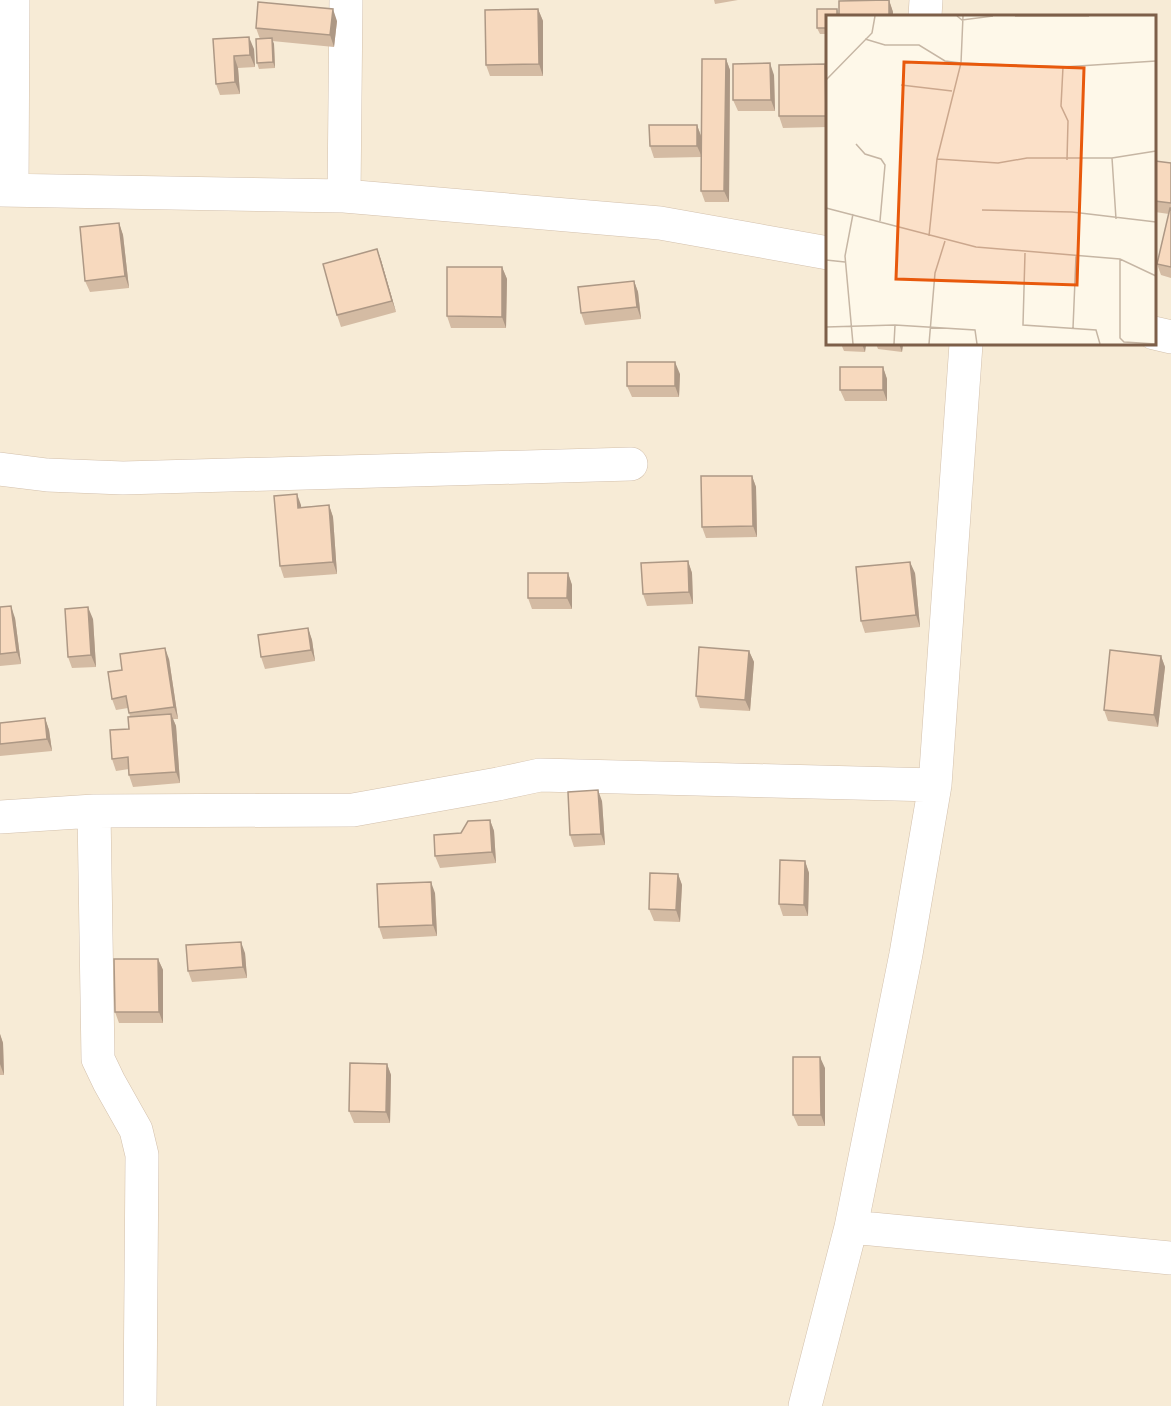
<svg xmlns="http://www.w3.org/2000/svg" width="1171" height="1406" viewBox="0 0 1171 1406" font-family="'Titillium Web',sans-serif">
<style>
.residential{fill:#f7ebd6;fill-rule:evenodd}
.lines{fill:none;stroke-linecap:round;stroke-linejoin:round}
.minor-casing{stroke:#d3c0ac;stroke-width:34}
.minor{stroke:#fff;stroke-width:33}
.wall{fill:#d4bba3}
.shaded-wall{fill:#ad9885}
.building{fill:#f7d9be;stroke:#ad9885;stroke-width:1.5}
.inset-road{fill:none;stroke:#c6b6a4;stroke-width:1.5}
.view{fill:#e8590c;fill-opacity:0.15;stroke:#e8590c;stroke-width:3}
.inset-edge{fill:none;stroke:#7d5f49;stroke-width:3}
</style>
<rect width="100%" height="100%" fill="#fef8e9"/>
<!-- residential -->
<path class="residential" d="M0 0H1171V1406H0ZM828 16H1154V344H828Z"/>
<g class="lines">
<defs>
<path id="minor" d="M925 16 926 0
M0 190 344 196 660 223 828 253
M12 190 13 0
M344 196 346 0
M1154 333 1171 337
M0 469 47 475 123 478 631 464
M94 811 98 1059 109 1082 136 1130 142 1155 140 1406
M0 817 94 811 353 810 498 784 540 775 935 785
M851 1227 1171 1258
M805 1406 851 1227 906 954 935 785 966 344"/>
</defs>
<!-- minor casing -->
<use href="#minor" class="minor-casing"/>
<!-- minor -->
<use href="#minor" class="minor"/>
</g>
<!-- wall -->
<path class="wall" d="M714 0H738L715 4Z
M889 0 893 12V16H828V34H820L817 28V9H837L839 14V1Z
M538 9 543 21V76H490L486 65Z
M337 21 334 47 272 41 274 44 275 68 259 69 257 63 260 39 256 28Z
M213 39 254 49 255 67 238 68 240 94 220 95 216 84Z
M726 59 730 70 729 202H705L701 191V157L654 158 650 146 697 125 701 136Z
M825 64 828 70V127L783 128 779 116Z
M774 75 775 111H738L733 100Z
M1155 161 1171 163V278L1161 275 1157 264 1169 214 1155 212Z
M119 223 123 235 129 288 90 292 85 281Z
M377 249 381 260 396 312 341 327 337 315Z
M502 267 507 279 506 328H451L447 316Z
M634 281 638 292 641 319 585 325 581 313Z
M841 344H866L865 352 844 351Z
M876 344H903L902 352 878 349Z
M883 367 887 379V401H845L840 390Z
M680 374 679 397H632L627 386Z
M752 476 756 487 757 537 706 538 702 527Z
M301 505V507L329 505 333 517 337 574 284 578 280 566Z
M688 561 692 573 693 604 647 606 643 594Z
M568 573 572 585V609H532L528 598Z
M915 573 920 627 865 633 861 621Z
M0 607 15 618 21 664 0 666Z
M93 619 96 667 72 668 68 657Z
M308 628 312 640 315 661 265 669 261 657Z
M749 651 754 662 750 711 700 708 696 696Z
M1161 656 1165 667 1158 727 1108 721 1104 710Z
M169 659 178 719H173L176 726 180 783 133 787 129 775V769L116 771 112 759 129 729 130 717 128 708 116 710 112 699 122 670Z
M45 718 49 730 52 751 0 756V723Z
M602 801 605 845 574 847 570 835Z
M490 820 494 831 496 863 440 868 435 856 461 833Z
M805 861 809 873 808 916H783L779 904Z
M678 874 682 885 680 922 654 921 649 909Z
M435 893 437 936 383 939 379 927Z
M245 953 247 978 192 982 188 971Z
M158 959 163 970V1023H119L115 1012Z
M0 1034 3 1043 4 1075H0Z
M387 1064 391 1075 390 1123H354L349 1111Z
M825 1068V1126H798L793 1115Z"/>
<!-- shaded-wall -->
<path class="shaded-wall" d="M889 0 893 12V16H889Z
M333 9 337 21 334 47 330 35Z
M538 9 543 21V76L539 64Z
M249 37 254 49 255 67 250 55Z
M272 38 274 44 275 68 273 62Z
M234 56 238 68 240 94 235 82Z
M726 59 730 70 729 202 724 191Z
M770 63 774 75 775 111 771 100Z
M825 64 828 70V121L826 116Z
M697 125 701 136 702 157 697 146Z
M119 223 123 235 129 288 125 276Z
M377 249 381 260 396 312 392 301Z
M502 267 507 279 506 328 502 317Z
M634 281 638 292 641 319 637 307Z
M862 344H866L865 352Z
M899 344H903L902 352Z
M675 362 680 374 679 397 675 386Z
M883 367 887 379V401L883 390Z
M752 476 756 487 757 537 753 526Z
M297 494 301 505 302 519 298 508Z
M329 505 333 517 337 574 333 562Z
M688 561 692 573 693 604 689 592Z
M910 562 915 573 920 627 916 615Z
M568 573 572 585V609L567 598Z
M11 606 15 618 21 664 17 652Z
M88 607 93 619 96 667 91 655Z
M308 628 312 640 315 661 311 650Z
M165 648 169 659 178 719 174 707Z
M749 651 754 662 750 711 745 700Z
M1161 656 1165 667 1158 727 1154 715Z
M171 714 176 726 180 783 176 772Z
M45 718 49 730 52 751 47 739Z
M598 790 602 801 605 845 601 834Z
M490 820 494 831 496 863 492 852Z
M805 861 809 873 808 916 804 905Z
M678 874 682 885 680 922 676 910Z
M431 882 435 893 437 936 433 925Z
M241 942 245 953 247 978 243 967Z
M158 959 163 970V1023L159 1012Z
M0 1034 3 1043 4 1075 0 1064Z
M820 1057 825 1068V1126L821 1115Z
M387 1064 391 1075 390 1123 386 1112Z"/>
<!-- building -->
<path class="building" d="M889 0V16H839V1Z
M258 2 333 9 330 35 256 28Z
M538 9 539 64 486 65 485 10Z
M817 9H837V16H828V28H817Z
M249 37 250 55 234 56 235 82 216 84 213 39Z
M272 38 273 62 257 63 256 39Z
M702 59H726L724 191H701Z
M770 63 771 100H733V64Z
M825 64 826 116H779V65Z
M649 125H697V146H650Z
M1155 161 1171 163V203L1155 201Z
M1170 208H1171V267L1157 264Z
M119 223 125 276 85 281 80 227Z
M377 249 392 301 337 315 323 264Z
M447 267H502V317L447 316Z
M634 281 637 307 581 313 578 287Z
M627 362H675V386H627Z
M840 367H883V390H840Z
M701 476H752L753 526 702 527Z
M297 494 298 508 329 505 333 562 280 566 274 496Z
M688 561 689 592 643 594 641 563Z
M910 562 916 615 861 621 856 567Z
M528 573H568L567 598H528Z
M11 606 17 652 0 654V607Z
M88 607 91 655 68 657 65 609Z
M308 628 311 650 261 657 258 635Z
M699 647 749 651 745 700 696 696Z
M165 648 174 707 129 713 126 696 112 699 108 672 122 670 120 654Z
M1110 650 1161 656 1154 715 1104 710Z
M171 714 176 772 129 775 128 757 112 759 110 730 129 729 128 717Z
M45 718 47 739 0 744V723Z
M598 790 601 834 570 835 568 792Z
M490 820 492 852 435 856 434 835 461 833 468 821Z
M780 860 805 861 804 905 779 904Z
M650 873 678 874 676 910 649 909Z
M431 882 433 925 379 927 377 884Z
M241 942 243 967 188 971 186 945Z
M114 959H158L159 1012H115Z
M793 1057H820L821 1115H793Z
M350 1063 387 1064 386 1112 349 1111Z"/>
<!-- overview -->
<g transform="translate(826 15)">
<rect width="330" height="330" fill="#fef8e9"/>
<path class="inset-road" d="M131 1 136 5 167 1M189 1H263M39 24 59 30H93L119 46 135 48 237 52 330 46M237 52 235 91 242 106 241 145M0 65 46 18 49 1M75 70 126 76M30 129 39 139 55 144 59 150 54 206M286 143 290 204M111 144 172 148 201 143H286L330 136M0 193 150 232 294 244 330 261M156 195 246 197 330 207M103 221 111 144 135 48 137 1M199 238 197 310 270 315 274 329M294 244V323L298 327 330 329M0 245 19 247M0 312 69 310 149 315 151 329M247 313 250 241M27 329 19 241 27 199M68 329 69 310M103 329 109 258 119 226"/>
<path class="view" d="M78 47 258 53 251 270 70 264Z"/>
<rect width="330" height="330" class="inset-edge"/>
</g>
</svg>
